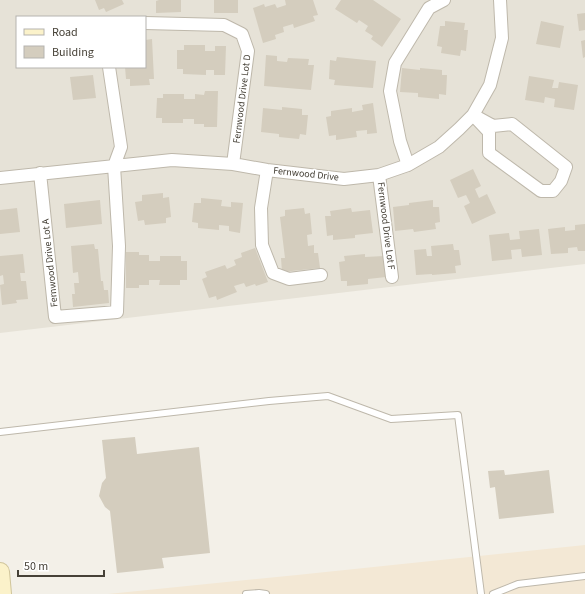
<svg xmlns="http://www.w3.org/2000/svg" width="585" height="594" viewBox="0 0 585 594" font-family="'Source Sans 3',sans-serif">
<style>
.residential{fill:#e6e2d7;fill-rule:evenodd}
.commercial{fill:#f3e8d5}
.building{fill:#d4cdbe}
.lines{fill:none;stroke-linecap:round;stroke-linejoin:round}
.lane-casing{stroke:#beb8ab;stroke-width:8}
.street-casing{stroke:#beb8ab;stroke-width:14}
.secondary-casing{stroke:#d0c59b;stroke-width:20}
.lane{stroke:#fff;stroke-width:6}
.street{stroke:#fff;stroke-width:12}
.secondary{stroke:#fbf2ca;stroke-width:18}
.labels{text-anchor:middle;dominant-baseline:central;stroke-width:3.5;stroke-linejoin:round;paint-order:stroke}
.street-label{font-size:10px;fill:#464137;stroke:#fff}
</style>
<rect width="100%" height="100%" fill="#f3f0e8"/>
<!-- residential -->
<path class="residential" d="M0 0H585V264L0 333ZM17 17H145V67H17Z"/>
<!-- commercial -->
<path class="commercial" d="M585 545V594H108L297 575Z"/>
<!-- building -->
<path class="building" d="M95 0H122L124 4 106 12 104 8 99 10Z
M159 0H181V12L156 13V1Z
M214 0H238V13H214Z
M285 0H313L318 15 313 16 315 21 294 28 293 24 283 27 284 32 275 35 276 39 263 43 253 8 264 4 265 7 275 4 277 8 286 5Z
M341 0H373L401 19 382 47 371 39 373 36 365 31 368 26 359 20 357 23 335 9Z
M585 13V30L579 31 577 14Z
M445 21 465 23 464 30H468L466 51 461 50 460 56 441 53 442 47 437 46 440 26H445Z
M541 21 564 26 560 48 536 44Z
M152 39 154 79H149L150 85 130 86V79H126L125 67H145V40Z
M585 40V57L583 58 581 41Z
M184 45H205V51H215V46H226L225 75H214V70H206V75L183 74V69H177V50H184Z
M266 55 277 56V61L287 62 288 58 309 59 308 65H314L311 90 264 86Z
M337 57 376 61 373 88 334 85 335 80 329 79 330 60 336 61Z
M402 68 420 70V68L442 70V75H447L446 95 439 94V99L418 97V93L400 92Z
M93 75 96 98 73 100 70 77Z
M529 76 554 80 552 88H558L559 82 578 85 574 110 554 107 555 99 545 97 544 103 525 100Z
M205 91H218L217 127H204V124H194V119H183V123H162V118H156L157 98H163V94H184V99H195V94L204 95Z
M373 103 377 133 367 134V130L356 131 357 137 336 140V135L329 136 326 117 331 116V111L352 108V112L363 110 362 105Z
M282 107 302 109V115H308L306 135 300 134 299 139 279 137V134L261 132 263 108 282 110Z
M473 169 481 186 475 189 479 198 487 194 496 213 472 224 464 206 470 203 466 195 458 198 450 180Z
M163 193V198L169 197 171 217 166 218V223L145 225 144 220 138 221 135 202 142 201V195Z
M201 198 222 200 221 206 231 207V202L243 203 240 233 229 231V226L219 225V230L198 228V223L192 222 194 203H201Z
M100 200 102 224 66 228 64 204Z
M433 200V207H439L440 222 435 223 436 229 414 232 413 229 395 231 393 207 409 205V203Z
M17 208 20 232 0 234V210Z
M304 208 305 214 310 213 312 234 307 235 308 246 314 245V253H318L320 268 282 272 281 258H285L280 217 285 216V210Z
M351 208 352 212 370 210 373 233 355 235V238L333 240V235L327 236 325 216H331L330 211Z
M585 224V251H578L577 247 568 248V253L551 254 548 229 565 227V231L575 230V225Z
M539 229 542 255 522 257 521 249 511 250 512 259 492 261 489 235 509 233 510 240 520 239 519 231Z
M94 244 95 249H98L101 281H103L104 290H108L109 303 73 307 72 294H75L74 283H79L78 272 73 273 71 246Z
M453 244 454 250H459L461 265 455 266 456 273 432 275V274L416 275 414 250 426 249 427 256H432L431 246Z
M255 248 268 282 256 286 255 284 246 287 244 283 234 286 237 292 217 300 216 296 209 298 202 279 207 277 205 272 225 265 227 269 236 265 234 260 242 257 241 253Z
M126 252H139V255H149V261H160V256H181V261H187V280H180V285H159L160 280H149V285H139V288H126Z
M23 254 25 273H20L21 281H26L28 299 16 300 17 303 2 305 0 285 4 284 3 275 0 276V256Z
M365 254V257L384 256 386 277 368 279V284L347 286V281H341L339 262 345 261 344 256Z
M135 437 137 454 199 447 210 553 162 558 164 568 117 573 110 511 105 507 99 496 102 483 106 478 102 440Z
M504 470 505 475 549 470 554 513 499 519 495 487 490 488 488 471Z"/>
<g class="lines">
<defs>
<path id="lane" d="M0 432 269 401 328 396 391 419 458 415 481 594
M246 594 259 593 266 594
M493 594 518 584 585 576"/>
<path id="street" d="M145 23 224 25 242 34 248 51 233 164
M473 115 493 126 512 124 566 167 561 181 553 191H541L489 153V132Z
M408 165 400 141 390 91 395 63 429 8 444 0
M267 170 261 208 262 245 273 273 289 279 321 275
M40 173 55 317 117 312 119 246 114 166 121 147 109 67
M379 175 392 277
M0 178 172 160 233 164 267 170 344 179 379 175 408 165 439 147 459 129 473 115 490 85 502 38 500 0"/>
<path id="secondary" d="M0 572 2 594"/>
</defs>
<!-- lane casing -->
<use href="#lane" class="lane-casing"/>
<!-- street casing -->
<use href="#street" class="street-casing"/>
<!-- secondary casing -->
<use href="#secondary" class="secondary-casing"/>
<!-- lane -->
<use href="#lane" class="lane"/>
<!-- street -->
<use href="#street" class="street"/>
<!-- secondary -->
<use href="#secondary" class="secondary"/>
</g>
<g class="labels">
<!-- street labels -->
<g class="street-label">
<text transform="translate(242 99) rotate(-83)">Fernwood Drive Lot D</text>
<text transform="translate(306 174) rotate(6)">Fernwood Drive</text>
<text transform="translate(386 226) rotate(83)">Fernwood Drive Lot F</text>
<text transform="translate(50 263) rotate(-96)">Fernwood Drive Lot A</text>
</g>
</g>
<!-- legend -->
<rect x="16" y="16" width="130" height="52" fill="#ffffff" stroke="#b5b3af"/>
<rect x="24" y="29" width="20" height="6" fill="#fbf2ca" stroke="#b5b3af"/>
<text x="52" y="36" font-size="12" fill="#464137">Road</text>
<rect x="24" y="46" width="20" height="12" fill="#d4cdbe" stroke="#b5b3af"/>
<text x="52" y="56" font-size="12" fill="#464137">Building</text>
<!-- scale -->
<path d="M18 570v6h86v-6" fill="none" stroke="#464137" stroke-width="2"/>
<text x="24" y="570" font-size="12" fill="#464137" stroke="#ffffff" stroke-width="3" paint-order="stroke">50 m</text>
</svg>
